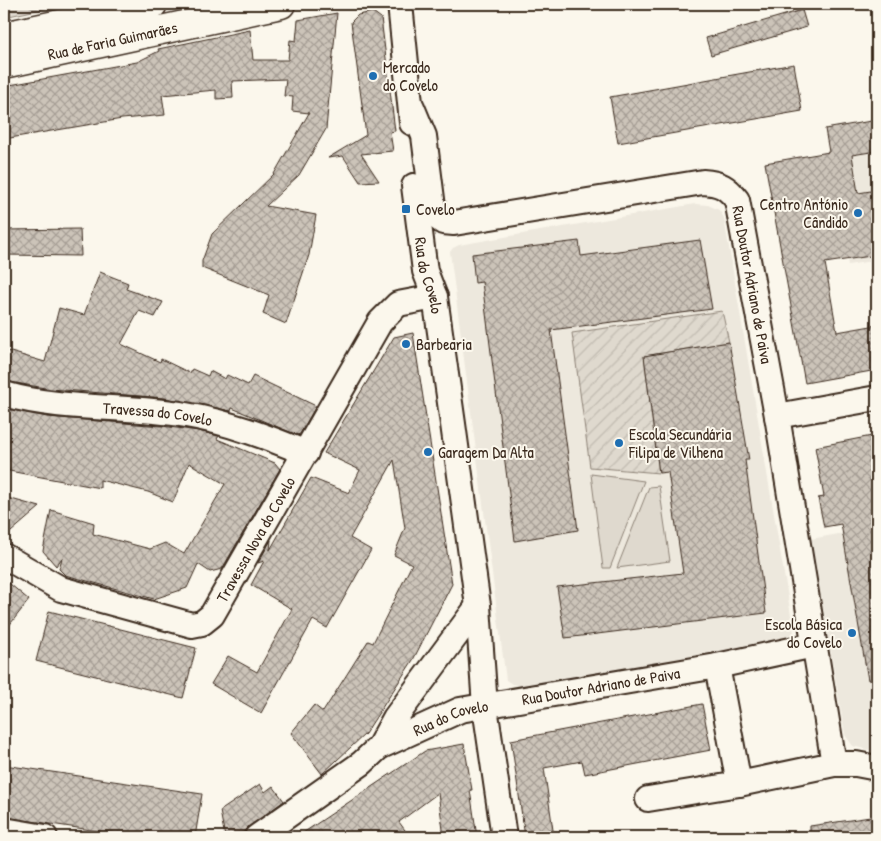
<svg xmlns="http://www.w3.org/2000/svg" width="881" height="841" viewBox="0 0 881 841" font-family="'Patrick Hand',sans-serif">
<style>
.built{fill:#ede8dd}
.green{fill:#dfd9ce;stroke:#8d8276}
.forest{fill:url(#forest-firs);stroke:#8d8276}
.garden{fill:url(#garden-furrows);stroke:#8d8276}
.building{fill:url(#building-cross-hatch);stroke:#3b2a1e}
.lines{fill:none;stroke-linecap:round;stroke-linejoin:round}
.street-casing{stroke:#3b2a1e;stroke-width:28}
.secondary-casing{stroke:#3b2a1e;stroke-width:31}
.street{stroke:#fbf7ec;stroke-width:24}
.secondary{stroke:#fbf7ec;stroke-width:28}
.poi-dot{fill:#1f6fb2;stroke:#fbf7ec;stroke-width:2}
.labels{text-anchor:middle;dominant-baseline:central;stroke-width:4;stroke-linejoin:round;paint-order:stroke}
.street-label{font-size:16px;fill:#3b2a1e;stroke:#fbf7ec}
.poi-label{font-size:16px;fill:#3b2a1e;stroke:#fbf7ec;text-anchor:start}
</style>
<defs>
<pattern id="forest-firs" width="22" height="20" patternUnits="userSpaceOnUse" patternTransform="scale(1.25)"><rect width="22" height="20" fill="#dfd9ce"/><path d="M5 1l3.5 6h-7zM16 11l3.5 6h-7z" fill="#c0bab0"/></pattern>
<pattern id="garden-furrows" width="10" height="10" patternUnits="userSpaceOnUse" patternTransform="scale(1.25)"><rect width="10" height="10" fill="#dfd9ce"/><path d="M-1 1l2-2M0 10L10 0M9 11l2-2" fill="none" stroke="#c0bab0"/></pattern>
<pattern id="building-cross-hatch" width="8" height="8" patternUnits="userSpaceOnUse" patternTransform="scale(1.25)"><rect width="8" height="8" fill="#ccc4b9"/><path d="M0 0l8 8M0 8l8-8" fill="none" stroke="#a79f96"/></pattern>
</defs>
<rect width="100%" height="100%" fill="#fbf7ec"/>
<filter id="ink" filterUnits="userSpaceOnUse"><feTurbulence type="fractalNoise" baseFrequency=".02" numOctaves="2"/><feDisplacementMap in="SourceGraphic" scale="10" xChannelSelector="R" yChannelSelector="G"/><feConvolveMatrix kernelMatrix="1 2 1 2 8 2 1 2 1" color-interpolation-filters="sRGB"/></filter>
<g filter="url(#ink)">
<!-- built -->
<path class="built" d="M877 120V260L848 265 825 129Z
M695 204 708 205 719 210 724 218 794 633 786 641 520 686 512 684 506 680 450 252 453 248 459 245Z
M877 527V752L853 746 845 735 811 539Z"/>
<!-- green -->
<path class="green" d="M591 474 644 481 610 568H603Z
M659 486 670 561 617 568 649 487Z"/>
<!-- forest -->
<path class="forest" d="M4 4H66L4 17Z"/>
<!-- garden -->
<path class="garden" d="M722 311 729 342 644 356 659 473 590 467 572 333Z"/>
<!-- building -->
<path class="building" d="M802 10 807 27 711 55 706 38Z
M373 12 381 18 395 131 390 132 393 151 361 154 379 181 360 182 343 156 328 158 366 135 351 22 358 15Z
M337 13 326 129 299 175 266 206 316 215 309 255 286 324 263 314 269 295 202 268V261L212 234 274 174 309 113 292 111 293 97 284 96 286 79 232 81 233 98 216 99V90L162 95 165 115 122 119 4 139V86L137 62 159 51 158 49 250 30 253 60H288L290 40 296 41 298 20Z
M794 64 802 111 618 143 610 97Z
M877 120V151L852 155 858 193 877 190V255L825 263 837 332 877 325V370L805 383 765 163 829 152 825 129Z
M80 229 81 256 4 255V230Z
M700 240 712 309 551 330 578 530 515 541 482 282 475 283 472 254 579 241 581 256Z
M100 272 128 283 126 289 163 302 155 317 139 311 121 344 160 362 161 359 190 373 192 369 208 376 210 371 225 379 227 375 248 385 253 376 316 406 300 434 297 435 232 408 231 411 165 398 51 389 4 381V350L45 362 59 308 84 315Z
M413 333 452 584 413 660 365 734 322 774 291 733 314 705 323 712 368 641 373 643 412 564 394 555 405 528 394 460 350 538 371 550 327 628 313 620 261 713 211 684 228 656 257 672 292 609 251 585 264 561 258 563 271 540 270 550 311 478 349 493 360 470 324 453 394 337Z
M729 342 749 460H745L766 613 565 638 557 587 683 573 668 472 659 473 644 356Z
M4 408 47 417 162 426 199 431 219 436 217 439 275 463 280 469 222 569 210 572 198 564 187 588 154 599 65 575 59 569 62 558 56 566 43 551 51 510 94 523 93 534 150 549 165 543 184 554 225 484 189 463 173 502 148 492 100 480V488L4 470Z
M877 435V518L872 519 877 550V679L868 680 841 524 824 527 818 498 824 497 815 447Z
M4 497 40 507 4 538Z
M4 579 29 600 4 632Z
M49 611 196 648 183 698 36 661Z
M702 704 711 750 585 774 582 761 544 768 554 837H525L511 740Z
M464 744 472 790H470L477 837H444L438 793 399 822 410 837H297L425 751Z
M4 765 202 794 195 837H138L4 817Z
M260 784 265 792 273 786 284 801 236 837H225L220 811Z
M877 816V837H810V826Z"/>
<g class="lines">
<defs>
<g id="street">
<path d="M400 4 412 123"/>
<path id="s1" d="M412 107 424 136 434 215 443 222 454 223 703 182C720 183 727 187 737 200L777 416 834 764 739 784 717 666"/>
<path id="s2" d="M414 186 425 271 435 297 453 424 478 606 485 707 504 837"/>
<path id="s3" d="M4 394C63 411 126 405 186 415 228 422 267 437 306 453"/>
<path d="M777 416 877 398"/>
<path id="s4" d="M4 556 61 589 192 625 202 623 212 615 380 322 398 304 435 297"/>
<path id="s5" d="M379 747 460 710 717 666 814 645"/>
<path d="M834 764H856L877 768"/>
<path d="M648 799 739 784"/>
<path d="M4 830 45 837"/>
<path d="M257 837 362 763 379 747 395 718 478 606"/>
</g>
<g id="secondary">
<path d="M4 36 153 4"/>
<path id="s6" d="M4 64 281 4"/>
</g>
</defs>
<!-- street casing -->
<use href="#street" class="street-casing"/>
<!-- secondary casing -->
<use href="#secondary" class="secondary-casing"/>
<!-- street -->
<use href="#street" class="street"/>
<!-- secondary -->
<use href="#secondary" class="secondary"/>
</g>
</g>
<!-- markers -->
<g class="poi-dot">
<circle cx="373" cy="76" r="5"/>
<rect x="401" y="204" width="10" height="10" rx="2.5"/>
<circle cx="858" cy="213" r="5"/>
<circle cx="406" cy="344" r="5"/>
<circle cx="619" cy="443" r="5"/>
<circle cx="428" cy="452" r="5"/>
<circle cx="852" cy="633" r="5"/>
</g>
<g class="labels">
<!-- street labels -->
<g class="street-label">
<text stroke="none"><textPath href="#s6" startOffset="111">Rua de Faria Guimarães</textPath></text>
<text stroke="none"><textPath href="#s2" startOffset="91">Rua do Covelo</textPath></text>
<text stroke="none"><textPath href="#s1" startOffset="512">Rua Doutor Adriano de Paiva</textPath></text>
<text stroke="none"><textPath href="#s3" startOffset="155">Travessa do Covelo</textPath></text>
<text stroke="none"><textPath href="#s4" startOffset="312">Travessa Nova do Covelo</textPath></text>
<text stroke="none"><textPath href="#s5" startOffset="232">Rua Doutor Adriano de Paiva</textPath></text>
<text stroke="none"><textPath href="#s5" startOffset="78">Rua do Covelo</textPath></text>
</g>
<!-- poi labels -->
<g class="poi-label">
<text x="383" y="67">Mercado<tspan x="383" dy="18">do Covelo</tspan></text>
<text x="848" y="204" text-anchor="end">Centro António<tspan x="848" dy="18">Cândido</tspan></text>
<text x="416" y="209">Covelo</text>
<text x="416" y="344">Barbearia</text>
<text x="629" y="434">Escola Secundária<tspan x="629" dy="18">Filipa de Vilhena</tspan></text>
<text x="438" y="452">Garagem Da Alta</text>
<text x="842" y="624" text-anchor="end">Escola Básica<tspan x="842" dy="18">do Covelo</tspan></text>
</g>
</g>
<!-- margin -->
<rect width="881" height="841" fill="none" stroke="#fbf7ec" stroke-width="20"/>
<rect x="10" y="10" width="861" height="821" fill="none" stroke="#3b2a1e" stroke-width="2" filter="url(#ink)"/>
</svg>
